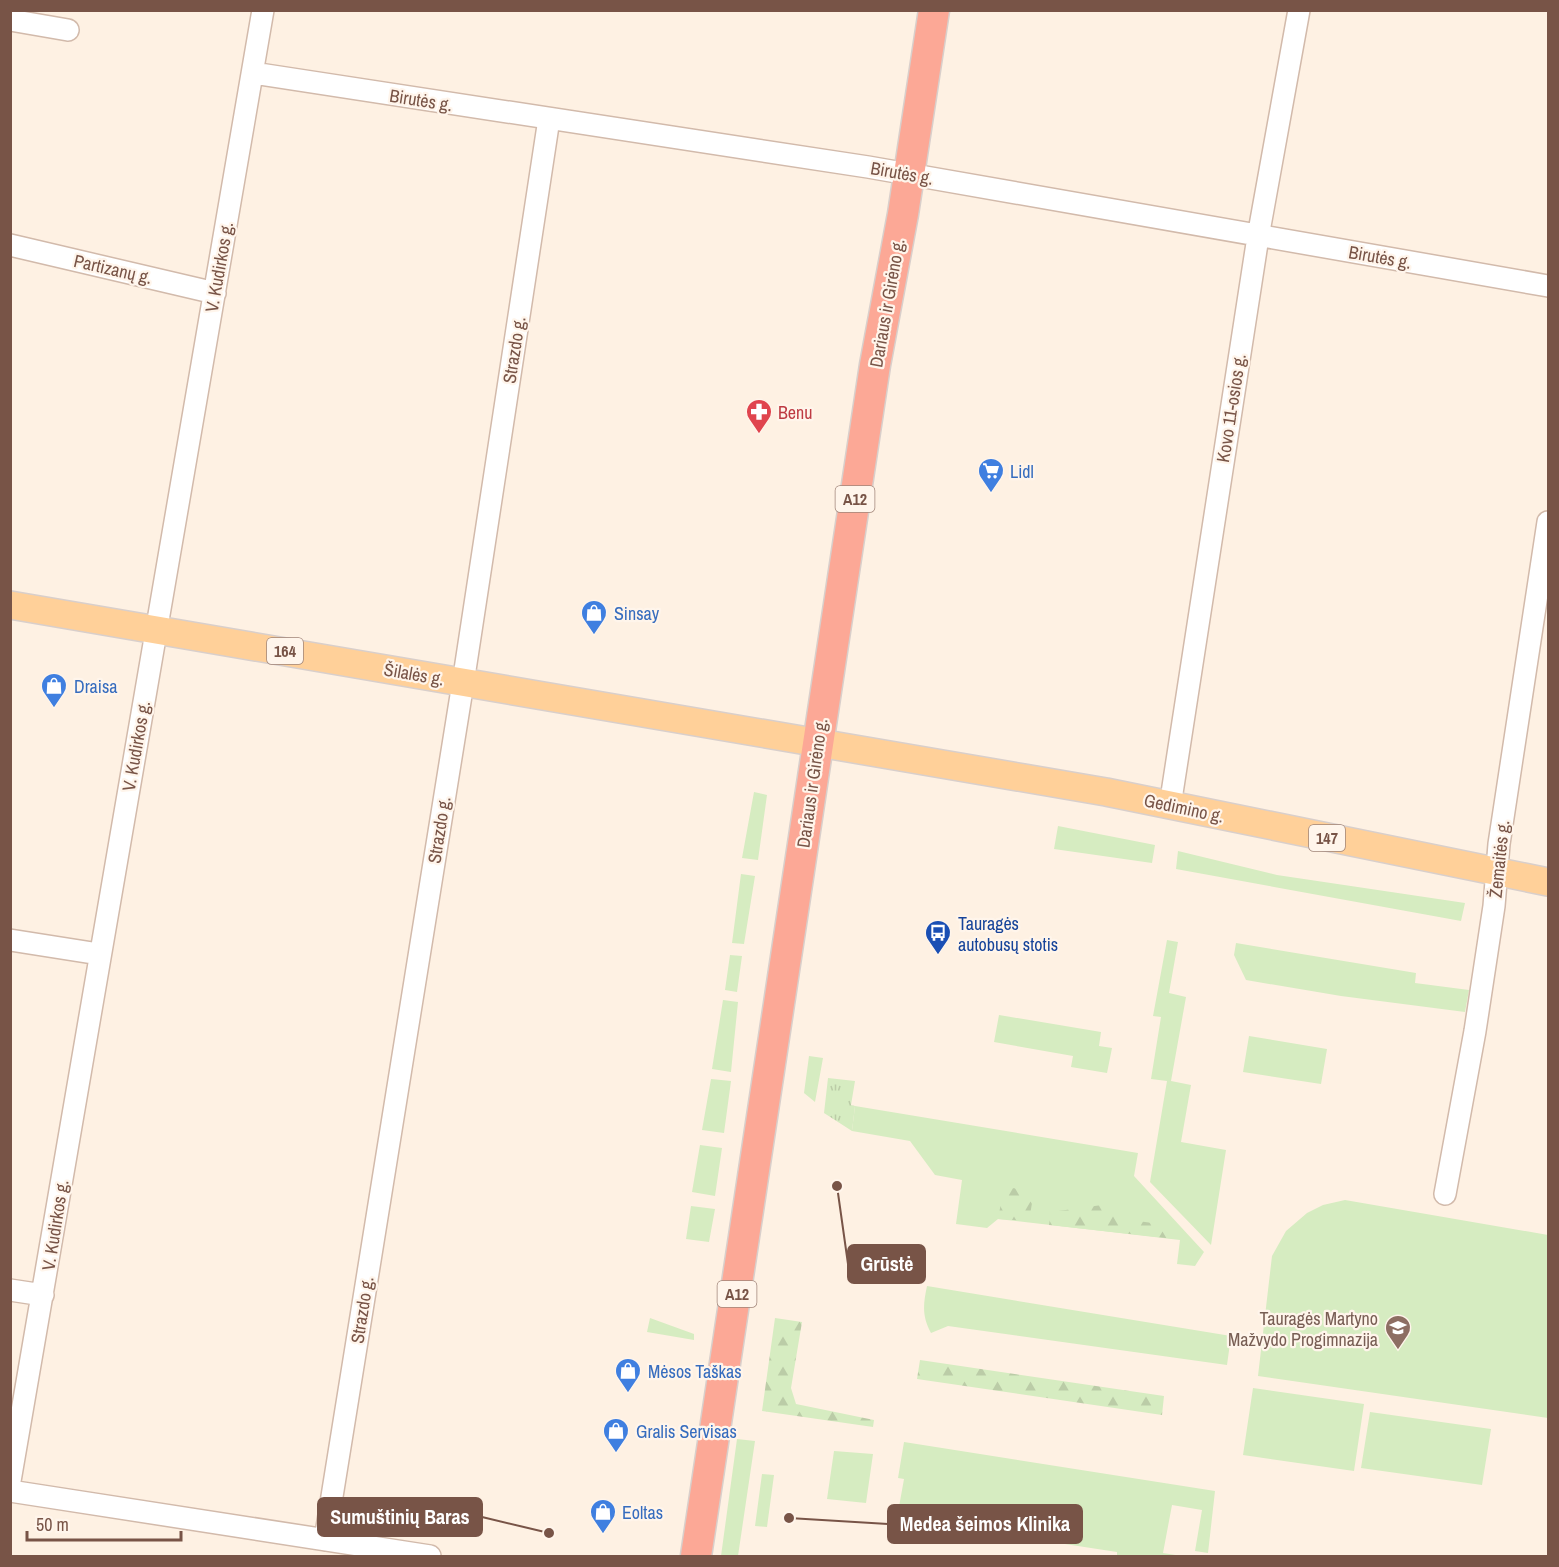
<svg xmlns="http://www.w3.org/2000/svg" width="1559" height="1567" viewBox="0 0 1559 1567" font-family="'Archivo Narrow',sans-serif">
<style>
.grass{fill:#d6ecc1}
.forest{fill:url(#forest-firs)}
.park{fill:url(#park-tufts)}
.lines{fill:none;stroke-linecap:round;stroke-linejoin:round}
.minor-casing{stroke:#d2baab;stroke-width:24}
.major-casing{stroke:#d9cfcb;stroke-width:30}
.highway-casing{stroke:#d9cfcb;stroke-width:33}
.minor{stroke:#fff;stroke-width:21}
.major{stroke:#ffd099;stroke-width:27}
.highway{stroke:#fca896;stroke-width:30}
.labels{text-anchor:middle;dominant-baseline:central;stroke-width:4.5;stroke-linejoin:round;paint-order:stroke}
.shield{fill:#fff5eb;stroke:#a08478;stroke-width:1.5}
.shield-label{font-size:16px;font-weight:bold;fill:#785447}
.street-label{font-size:18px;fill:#785447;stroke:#fff5eb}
.health-label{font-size:18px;fill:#be3a42;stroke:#fff5eb;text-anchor:start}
.shop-label{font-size:18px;fill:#366cbe;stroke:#fff5eb;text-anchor:start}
.transit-label{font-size:18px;fill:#164399;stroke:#fff5eb;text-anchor:start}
.education-label{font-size:18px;fill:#785e54;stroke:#fff5eb;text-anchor:end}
.leader{fill:none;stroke:#785447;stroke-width:2}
.callout-dot{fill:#785447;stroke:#fff5eb;stroke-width:2}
.callout{fill:#785447;stroke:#785447;stroke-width:2}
.callout-label{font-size:20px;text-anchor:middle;font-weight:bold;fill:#fff}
</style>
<defs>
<pattern id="forest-firs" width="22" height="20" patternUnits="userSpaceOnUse" patternTransform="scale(1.5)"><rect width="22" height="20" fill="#d6ecc1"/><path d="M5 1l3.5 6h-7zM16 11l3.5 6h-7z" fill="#bbcca7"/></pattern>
<pattern id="park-tufts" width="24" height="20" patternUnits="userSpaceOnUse" patternTransform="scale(1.5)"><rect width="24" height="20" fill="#d6ecc1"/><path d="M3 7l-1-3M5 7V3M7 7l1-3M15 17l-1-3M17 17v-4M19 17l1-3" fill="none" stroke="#bbcca7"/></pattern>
</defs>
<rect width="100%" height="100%" fill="#fef1e3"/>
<!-- grass -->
<path class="grass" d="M754 792 767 795 758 860 742 858Z
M1058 826 1155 845 1152 863 1054 849Z
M1178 851 1277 875 1465 903 1461 921 1176 869Z
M741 874 755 876 744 944 732 943Z
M1167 940 1178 942 1169 993 1186 997 1171 1081 1191 1085 1181 1142 1226 1150 1211 1245 1150 1182 1167 1081 1151 1079 1161 1017 1153 1016Z
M1236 943 1416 973 1415 983 1469 990 1465 1012 1341 996 1246 980 1234 955Z
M730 955 742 956 737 992 725 990Z
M723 1000 738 1002 731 1072 712 1069Z
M999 1015 1101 1032 1099 1046 1112 1048 1107 1073 1071 1067 1073 1056 994 1042Z
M1249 1036 1327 1049 1321 1084 1243 1072Z
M809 1056 823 1058 815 1102 804 1093Z
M711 1079 731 1081 724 1133 702 1130Z
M855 1106 1138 1153 1134 1176 1204 1252 1195 1266 1177 1264 1180 1240 998 1219 987 1228 956 1224 962 1180 935 1175 910 1141 852 1131Z
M700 1145 722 1148 715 1196 692 1192Z
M1345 1200 1548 1235V1418L1258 1376 1272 1256 1286 1231 1307 1213 1323 1205Z
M691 1206 715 1209 709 1242 686 1239Z
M927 1286 1231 1336 1227 1365 948 1326 931 1333C922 1316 923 1305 927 1286Z
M650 1318 694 1334V1340L647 1332Z
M1253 1388 1364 1404 1354 1471 1243 1455Z
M1370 1412 1491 1429 1482 1485 1361 1468Z
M737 1439 755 1441 738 1556H721Z
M904 1442 1215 1491 1208 1553 1195 1551 1202 1510 1172 1505 1163 1553 1182 1556H1117V1552L897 1518 904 1479 898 1478Z
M834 1451 873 1454 866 1503 827 1499Z
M762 1474 774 1475 767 1527 755 1526Z"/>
<!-- forest -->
<path class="forest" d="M1004 1187 1034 1191 1029 1221 998 1219Z
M1102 1205 1116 1218 1174 1226 1175 1239 1049 1225 1051 1212Z
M775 1318 802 1322 791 1388 796 1404 874 1420 873 1427 762 1411Z
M920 1360 1164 1396 1162 1415 917 1379Z"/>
<!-- park -->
<path class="park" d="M828 1078 855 1081 851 1105 855 1106 852 1131 824 1113Z"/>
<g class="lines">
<defs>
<path id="minor" d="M10 20 68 30
M253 73 868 167 1548 286
M10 245 215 293
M1170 806 1258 237 1299 10
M10 940 99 954
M1445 1194 1475 1031 1494 906 1499 844 1548 522
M10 1290 43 1295
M10 1481 263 10
M10 1491 430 1556
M325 1540 463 683 549 119"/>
<path id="major" d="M10 605 1106 792 1548 882"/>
<path id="highway" d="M696 1556 875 365 903 214 934 10"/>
</defs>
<!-- minor casing -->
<use href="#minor" class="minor-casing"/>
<!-- major casing -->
<use href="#major" class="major-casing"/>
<!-- highway casing -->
<use href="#highway" class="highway-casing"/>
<!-- minor -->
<use href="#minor" class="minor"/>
<!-- major -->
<use href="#major" class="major"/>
<!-- highway -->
<use href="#highway" class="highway"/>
</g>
<!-- icons -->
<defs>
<symbol id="pharmacy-pin" viewBox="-11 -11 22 30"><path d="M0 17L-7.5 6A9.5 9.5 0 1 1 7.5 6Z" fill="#e0444e" stroke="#fff5eb"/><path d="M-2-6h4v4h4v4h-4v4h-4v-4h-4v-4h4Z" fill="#fff"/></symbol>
<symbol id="supermarket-pin" viewBox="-11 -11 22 30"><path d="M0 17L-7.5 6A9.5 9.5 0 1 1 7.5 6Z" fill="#3f7fe0" stroke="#fff5eb"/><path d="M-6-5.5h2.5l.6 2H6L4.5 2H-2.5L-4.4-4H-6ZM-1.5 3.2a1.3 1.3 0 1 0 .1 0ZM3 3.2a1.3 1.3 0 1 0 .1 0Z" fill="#fff"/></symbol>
<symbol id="shop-pin" viewBox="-11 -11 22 30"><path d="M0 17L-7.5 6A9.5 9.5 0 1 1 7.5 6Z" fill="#3f7fe0" stroke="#fff5eb"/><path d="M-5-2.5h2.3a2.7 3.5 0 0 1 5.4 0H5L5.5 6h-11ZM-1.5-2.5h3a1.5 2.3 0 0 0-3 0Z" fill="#fff"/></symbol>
<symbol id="bus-pin" viewBox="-11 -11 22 30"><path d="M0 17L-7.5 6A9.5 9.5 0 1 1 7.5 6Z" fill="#1a4fb4" stroke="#fff5eb"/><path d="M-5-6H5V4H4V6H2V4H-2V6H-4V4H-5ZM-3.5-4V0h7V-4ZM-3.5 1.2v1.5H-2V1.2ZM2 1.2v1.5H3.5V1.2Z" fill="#fff"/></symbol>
<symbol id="school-pin" viewBox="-11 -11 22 30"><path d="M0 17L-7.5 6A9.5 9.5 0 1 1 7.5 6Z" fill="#8d6e63" stroke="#fff5eb"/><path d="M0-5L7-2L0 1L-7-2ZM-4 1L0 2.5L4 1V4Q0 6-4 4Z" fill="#fff"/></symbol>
</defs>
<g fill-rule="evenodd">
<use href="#pharmacy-pin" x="744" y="397" width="30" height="40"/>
<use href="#supermarket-pin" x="976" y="456" width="30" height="40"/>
<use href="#shop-pin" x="579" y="598" width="30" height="40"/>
<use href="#shop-pin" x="39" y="671" width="30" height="40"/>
<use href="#bus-pin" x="923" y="918" width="30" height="40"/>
<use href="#school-pin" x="1383" y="1313" width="30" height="40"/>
<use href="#shop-pin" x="613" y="1356" width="30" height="40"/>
<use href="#shop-pin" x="601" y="1416" width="30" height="40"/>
<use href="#shop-pin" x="588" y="1497" width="30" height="40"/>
</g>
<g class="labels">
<!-- shield labels -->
<g class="shield">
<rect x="835.5" y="486" width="39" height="26" rx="4.5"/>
<rect x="267" y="638" width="36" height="26" rx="4.5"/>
<rect x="1309" y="825" width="36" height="26" rx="4.5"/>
<rect x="717.5" y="1281" width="39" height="26" rx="4.5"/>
</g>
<g class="shield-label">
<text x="855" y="499">A12</text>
<text x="285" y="651">164</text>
<text x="1327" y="838">147</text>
<text x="737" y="1294">A12</text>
</g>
<!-- street labels -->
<g class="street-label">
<text transform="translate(421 100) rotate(9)">Birutės g.</text>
<text transform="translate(902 173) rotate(10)">Birutės g.</text>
<text transform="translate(1380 257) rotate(10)">Birutės g.</text>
<text transform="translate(219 267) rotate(-80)">V. Kudirkos g.</text>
<text transform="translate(113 269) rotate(13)">Partizanų g.</text>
<text transform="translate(887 303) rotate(-80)">Dariaus ir Girėno g.</text>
<text transform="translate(514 350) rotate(-81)">Strazdo g.</text>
<text transform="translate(1231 408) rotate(-81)">Kovo 11-osios g.</text>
<text transform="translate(414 674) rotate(10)">Šilalės g.</text>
<text transform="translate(136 746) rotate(-80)">V. Kudirkos g.</text>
<text transform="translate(812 783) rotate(-82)">Dariaus ir Girėno g.</text>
<text transform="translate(1184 808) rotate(12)">Gedimino g.</text>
<text transform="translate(439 830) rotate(-81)">Strazdo g.</text>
<text transform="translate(1499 859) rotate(-84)">Žemaitės g.</text>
<text transform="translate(55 1225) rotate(-81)">V. Kudirkos g.</text>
<text transform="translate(362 1310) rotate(-81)">Strazdo g.</text>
</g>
<!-- health labels -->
<g class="health-label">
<text x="778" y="412">Benu</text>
</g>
<!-- shop labels -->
<g class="shop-label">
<text x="1010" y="471">Lidl</text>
<text x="614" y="613">Sinsay</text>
<text x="74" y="686">Draisa</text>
<text x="648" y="1371">Mėsos Taškas</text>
<text x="636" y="1431">Gralis Servisas</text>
<text x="622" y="1512">Eoltas</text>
</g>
<!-- transit labels -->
<g class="transit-label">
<text x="958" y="923">Tauragės<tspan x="958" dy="21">autobusų stotis</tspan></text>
</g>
<!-- education labels -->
<g class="education-label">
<text x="1378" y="1318">Tauragės Martyno<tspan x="1378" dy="21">Mažvydo Progimnazija</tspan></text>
</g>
</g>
<!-- callouts -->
<path class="leader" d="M837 1186L848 1264M549 1533L482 1517M789 1518L888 1524"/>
<g class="callout-dot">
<circle cx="837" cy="1186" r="6"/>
<circle cx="549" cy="1533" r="6"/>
<circle cx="789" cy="1518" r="6"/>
</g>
<g class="callout">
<rect x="848" y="1245" width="77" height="38" rx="6"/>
<rect x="318" y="1498" width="164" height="38" rx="6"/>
<rect x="888" y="1505" width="194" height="38" rx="6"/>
</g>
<g class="callout-label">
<text x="887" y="1271">Grūstė</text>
<text x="400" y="1524">Sumuštinių Baras</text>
<text x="985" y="1531">Medea šeimos Klinika</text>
</g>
<!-- border -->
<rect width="1559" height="1567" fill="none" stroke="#785447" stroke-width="24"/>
<!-- scale -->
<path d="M27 1531v9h154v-9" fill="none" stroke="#785447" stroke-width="3"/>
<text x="36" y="1531" font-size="18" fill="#785447" stroke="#fff5eb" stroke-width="4.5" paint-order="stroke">50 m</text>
</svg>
